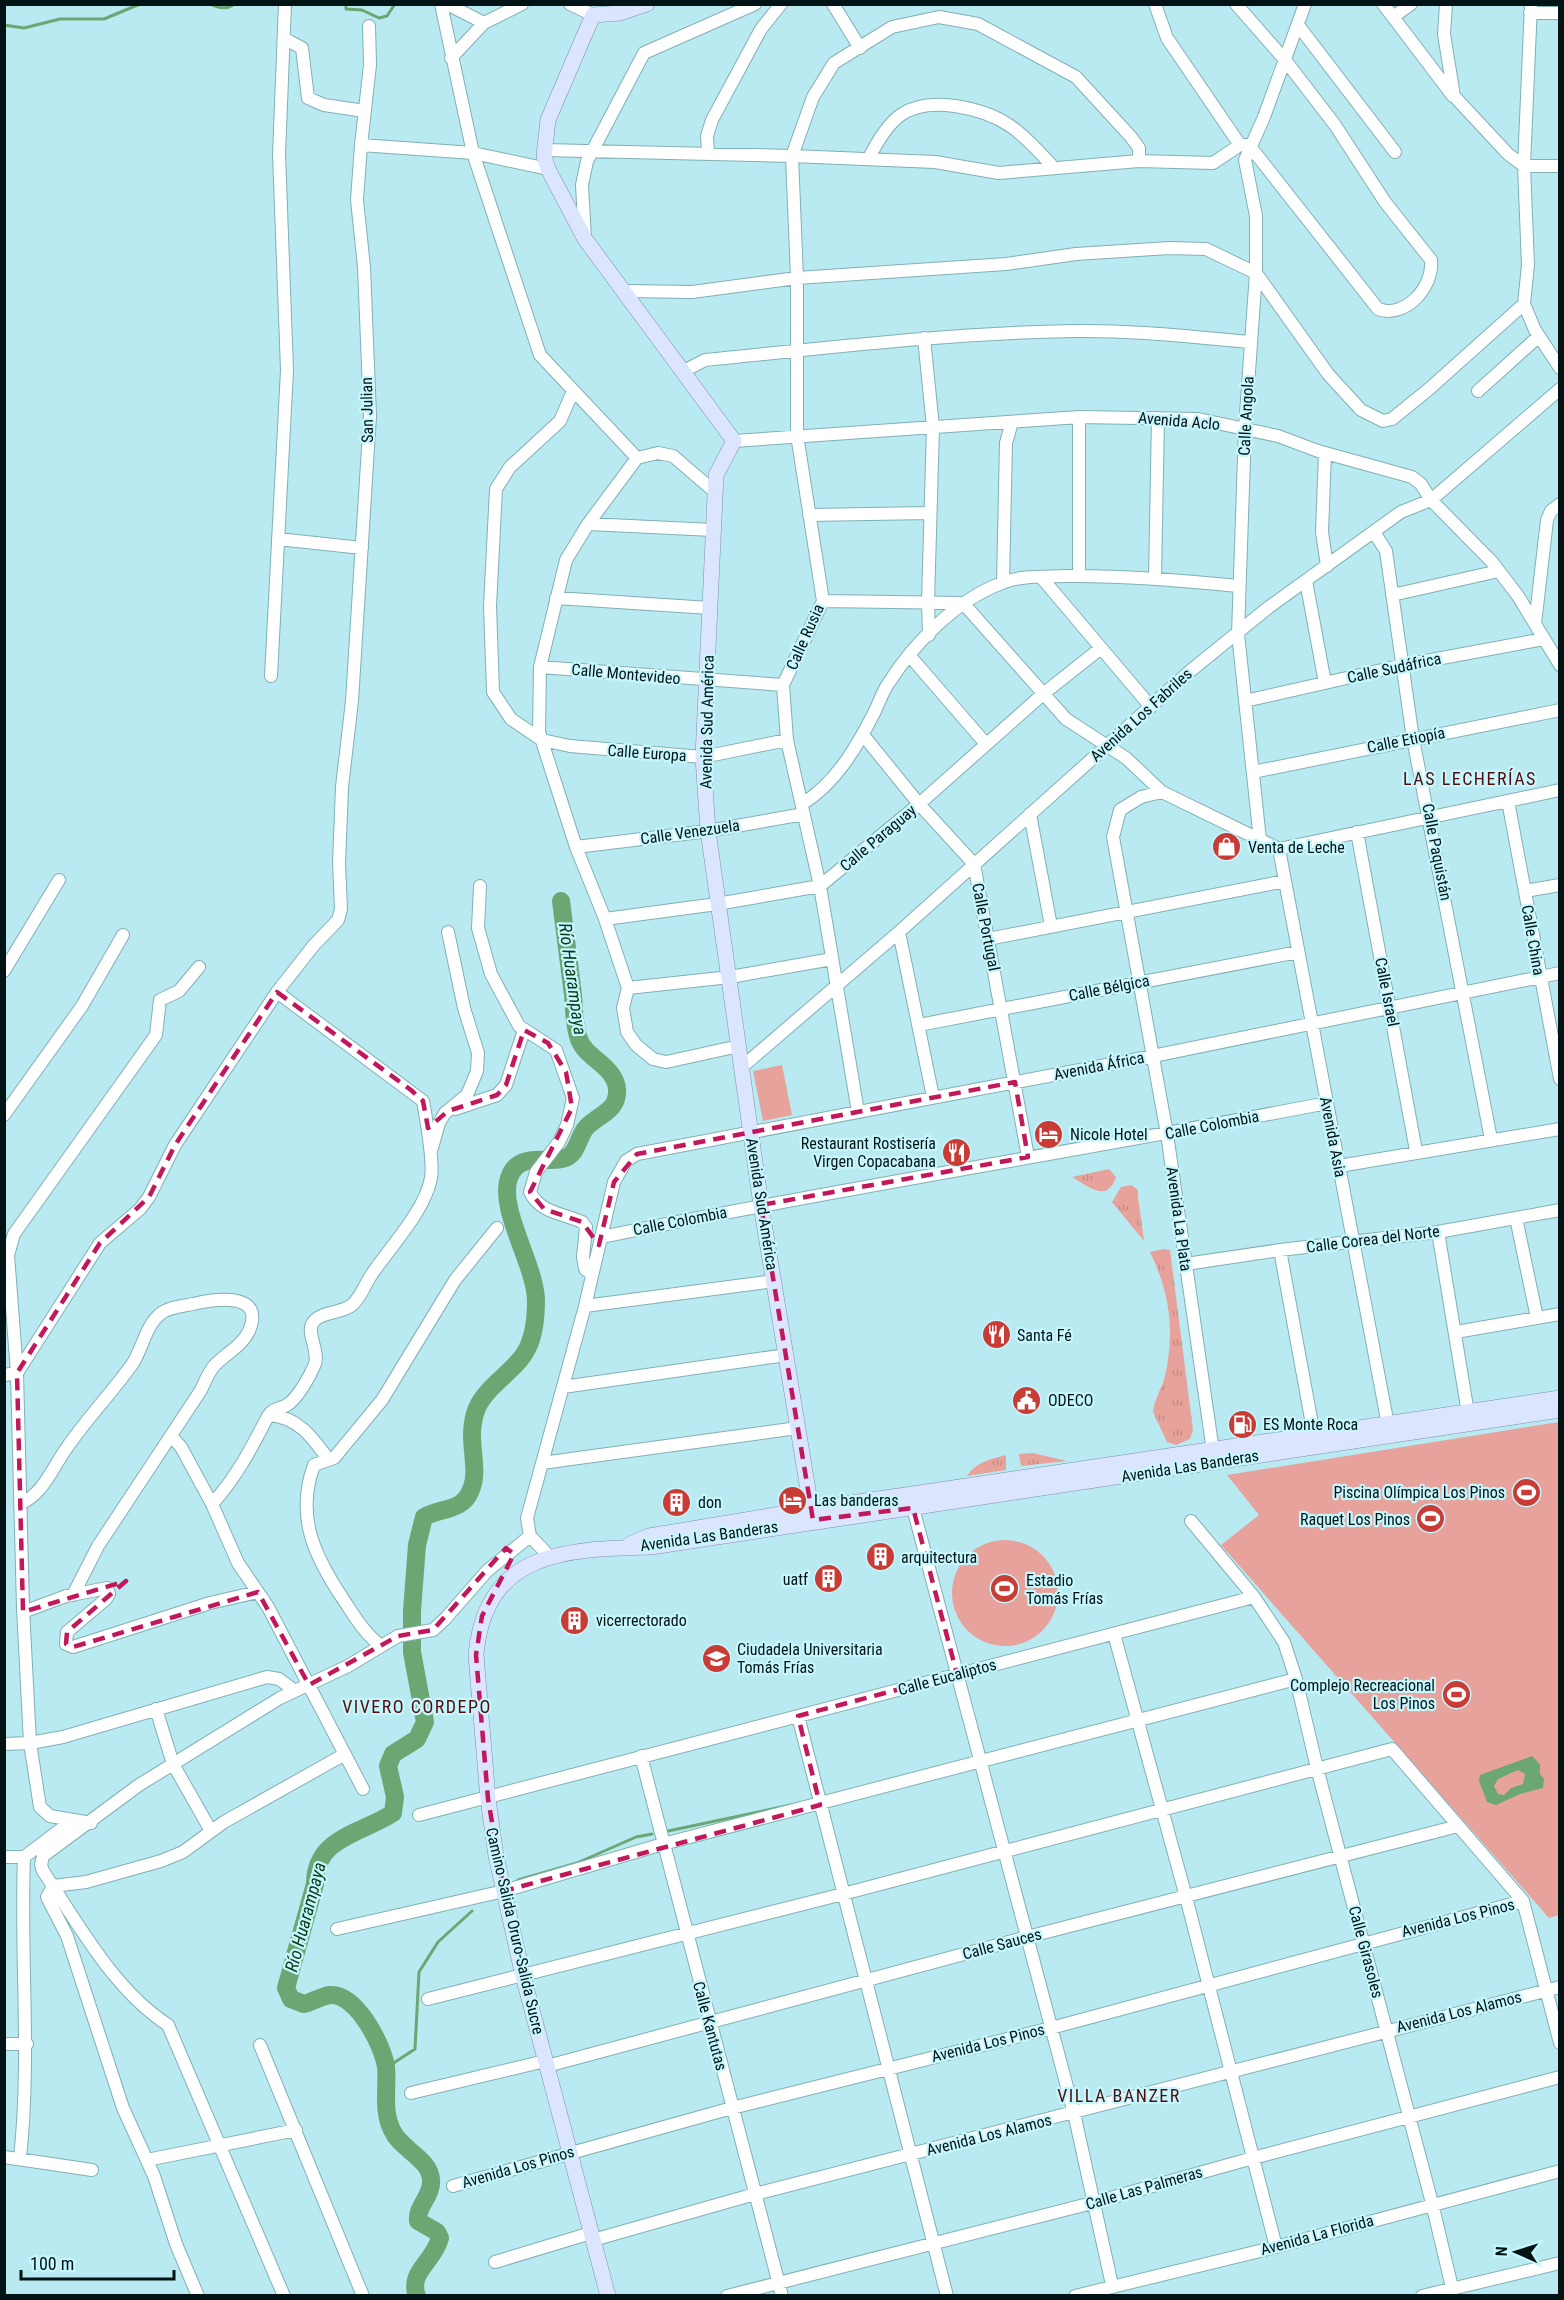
<svg xmlns="http://www.w3.org/2000/svg" width="1564" height="2300" viewBox="0 0 1564 2300" font-family="'Roboto Condensed',sans-serif">
<style>
.grass{fill:url(#grass-tufts)}
.park{fill:#e7a39b}
.water{fill:#6ca773;fill-rule:evenodd}
.lines{fill:none;stroke-linecap:round;stroke-linejoin:round}
.stream{stroke:#6ca773;stroke-width:3}
.river{stroke:#6ca773;stroke-width:18}
.minor-casing{stroke:#81b0b6;stroke-width:14}
.major-casing{stroke:#7f90ab;stroke-width:16}
.minor{stroke:#fff;stroke-width:12}
.major{stroke:#dbe5fd;stroke-width:15}
.marked{fill:none;stroke:#c2185b;stroke-width:4.5;stroke-dasharray:12 8;stroke-linejoin:round}
.labels{text-anchor:middle;dominant-baseline:central;stroke-width:4.5;stroke-linejoin:round;paint-order:stroke}
.street-label{font-size:16px;fill:#021315;stroke:#c6f7fe}
.poi-label{font-size:16px;fill:#021315;stroke:#c6f7fe;text-anchor:start}
.neighbourhood-label{font-size:18px;letter-spacing:1.5px;fill:#520e0c;stroke:#c6f7fe}
.water-label{font-size:18px;font-style:italic;fill:#0d3916;stroke:#c6f7fe}
</style>
<defs>
<pattern id="grass-tufts" width="24" height="20" patternUnits="userSpaceOnUse" patternTransform="scale(1.5)"><rect width="24" height="20" fill="#e7a39b"/><path d="M3 7l-1-3M5 7V3M7 7l1-3M15 17l-1-3M17 17v-4M19 17l1-3" fill="none" stroke="#c48b85"/></pattern>
</defs>
<rect width="100%" height="100%" fill="#b9eaf1"/>
<!-- grass -->
<path class="grass" d="M1109 1169 1116 1177C1107 1204 1088 1186 1072 1177Z
M1131 1185 1137 1189 1144 1241 1112 1202 1121 1187Z
M1163 1249 1170 1250 1193 1430 1190 1439 1176 1445 1167 1442 1153 1412C1154 1400 1162 1388 1165 1376 1175 1332 1170 1293 1150 1252Z
M1033 1453 1067 1461 1021 1466 1019 1454Z
M1006 1455V1470L967 1476C976 1462 991 1459 1006 1455Z"/>
<!-- park -->
<path class="park" d="M782 1065 792 1115 763 1121 753 1071Z
M1559 1422V1915L1549 1918 1221 1545 1259 1515 1227 1475Z
M952 1593a53 53 0 1 1 106 0a53 53 0 1 1-106 0Z"/>
<!-- water -->
<path class="water" d="M1532 1756 1540 1764V1774L1544 1779 1543 1788 1520 1794 1496 1805 1487 1802 1479 1781 1480 1775ZM1518 1770 1525 1774 1523 1784 1511 1788 1504 1795 1498 1794 1494 1786 1498 1779Z"/>
<g class="lines">
<!-- stream -->
<path class="stream" d="M178 4H180
M210 4C218 8 227 10 234 4
M346 4V9L362 10 379 18 387 16 395 4
M4 25 24 28 60 19H104L140 4
M668 1831 791 1805
M518 1880 577 1863 636 1837 652 1834
M386 2068 415 2049 419 1972 438 1942 472 1911"/>
<!-- river -->
<path class="river" d="M417 2296C408 2272 433 2263 440 2238L437 2232 418 2221C416 2206 433 2196 431 2179 429 2158 400 2149 392 2130 382 2109 388 2089 386 2067 383 2045 356 1993 330 1995 322 1996 312 2002 304 2004L291 1999 286 1988 315 1884C315 1837 361 1834 393 1813L395 1797 388 1766 393 1754 417 1739 425 1722 412 1652V1611L417 1545 424 1517C440 1508 462 1511 470 1492 482 1467 464 1440 477 1408 487 1385 517 1370 527 1349 534 1336 536 1316 536 1300 535 1264 498 1209 509 1178 519 1148 554 1167 569 1156 577 1151 579 1137 585 1129 596 1115 619 1112 617 1089 615 1065 583 1058 578 1036 574 1023 574 1008 573 995 569 964 565 932 561 901"/>
<defs>
<path id="minor" d="M441 4 473 153 540 355 637 458
M447 4 484 23 522 4
M570 4 593 15
M833 4 860 48
M1155 4 1167 38 1240 145
M1383 4 1393 17
M1411 4 1393 17 1453 96
M1446 4 1444 34 1454 96 1508 154 1524 166H1560
M1531 4 1524 166 1528 265 1524 304 1535 330 1560 368
M1530 13H1560
M1298 25 1395 152
M285 39 302 48 308 98 324 105 365 111
M451 58 484 23
M361 145 370 65 369 26
M544 150 792 156 813 97 834 63 892 27 939 17 978 24 1076 77 1131 137 1139 148V161L1213 163 1240 145H1249L1378 309C1405 319 1434 287 1431 260L1385 202 1335 125 1285 60 1236 4
M708 153 707 136 712 120 761 29 781 4
M869 158C889 118 907 99 955 106 1003 113 1022 132 1054 168
M585 238 582 185 587 161 644 53 755 4
M625 291 692 292 797 278 1006 264 1076 254 1169 248 1206 249 1256 273 1328 374 1361 410 1383 421 1392 419 1429 389 1524 304
M924 338 933 427 928 602 929 635
M682 372 705 360C827 348 950 333 1073 331 1132 330 1192 337 1250 342
M573 391 560 421 510 467 496 489 490 606 493 692 511 719 542 740 570 746 703 757 787 740
M1478 391 1539 336
M734 441 1079 417 1198 419 1278 436 1318 451 1412 477 1421 484 1431 500 1492 562 1518 596 1560 665
M1325 453 1322 532 1327 566
M715 492 673 456 658 453 637 458 588 524 566 560 540 667 539 732 576 847 605 919 628 988 623 1008 627 1032 636 1045 653 1059 666 1062 739 1046
M809 515 930 513
M588 524 713 530
M1374 532 1386 551 1413 739 1491 1139
M278 539 362 548
M1079 576V417
M1041 577 1151 707
M1155 578 1158 418
M1306 581 1325 683
M1003 582 1006 443 1012 422
M1392 595 1499 571
M556 598 710 608
M823 601 963 603
M963 603 1066 719 1126 758 1162 792 1279 849 1560 790
M1535 624 1547 520 1551 511 1560 504
M909 655 986 744
M540 667 783 685
M271 676 287 370 279 154 285 4
M1245 701 1404 665 1544 639
M863 735 919 804 974 864 1028 1157
M1253 772 1560 710
M1162 792 1141 797 1120 810 1113 837 1167 1134 1214 1458
M1508 801 1560 1079
M802 804C836 783 856 748 874 713 879 703 882 693 888 684 914 643 956 600 1002 583 1021 575 1045 577 1065 576 1123 575 1180 580 1238 586
M1030 814 1051 926
M1357 832 1416 1151
M1260 840 1238 634 1245 428 1256 273V216L1245 160 1264 117 1305 4
M576 847 708 831 804 814
M1279 849 1388 1425
M480 886 478 928 491 974 519 1026 556 1050 573 1098 567 1125 559 1142 536 1172 530 1192C540 1213 562 1213 582 1222L586 1227 583 1257 585 1269 592 1274
M1525 891 1560 885
M605 919 717 904 820 886 919 804 1043 694 1101 648
M899 932 933 1097
M988 939 1285 881
M4 971 59 880
M628 988 730 977 832 959
M919 1025 1298 952
M742 1067 899 932 1189 672 1269 607 1401 512 1431 500 1560 389
M455 1109 497 1095 506 1085 524 1030
M858 1112 820 886 787 740 783 685 823 601 797 435V278L792 156 935 162 999 173 1139 161
M4 1115 82 1006 123 935
M432 1148 439 1123 445 1113 467 1095 477 1071 478 1053 464 1008 448 932
M1339 1166 1560 1129
M1516 1218 1537 1318
M1438 1232 1468 1413
M601 1237C842 1188 1085 1150 1327 1103
M1280 1250 1314 1435
M1186 1264 1280 1250 1438 1232 1560 1210
M585 1306 774 1281
M1456 1332 1560 1314
M4 1375 17 1373 8 1255 14 1234 156 1035 160 1000 179 991 199 967
M563 1387 786 1355
M269 1415C298 1417 312 1437 328 1459
M171 1436 181 1447 212 1504 238 1563 268 1607 363 1789
M542 1463 798 1428
M20 1504C44 1493 51 1470 66 1449 86 1419 112 1393 133 1363 142 1349 146 1326 159 1315 167 1307 183 1306 193 1304 214 1299 266 1291 249 1331 242 1346 225 1354 214 1366 208 1373 205 1382 201 1390L98 1546 73 1595
M212 1504C236 1478 252 1447 268 1416 273 1408 280 1409 287 1405 298 1398 310 1376 315 1364 319 1351 307 1334 312 1324 319 1311 341 1314 352 1305 361 1297 365 1284 372 1274 390 1247 425 1211 431 1178 434 1162 426 1118 423 1101L277 992
M913 1508 1074 2113 1112 2285
M1191 1521 1254 1597 1284 1642 1296 1679 1317 1768 1432 2203 1454 2296
M550 1557 530 1536 527 1518 585 1306 614 1182 626 1161 637 1154 1153 1056 1560 973
M23 1612 66 1596 107 1588 109 1594 106 1599 67 1632 66 1644 73 1647 210 1603 258 1592
M1114 1634 1186 1897 1276 2247
M381 1646C364 1633 355 1617 343 1599 315 1557 295 1517 314 1465L334 1458 382 1400 455 1280 497 1228
M156 1709 173 1764 211 1831
M798 1716 947 2296
M4 1744 30 1743 63 1737 267 1677 279 1679 295 1691
M641 1756 782 2296
M419 1815 1254 1597
M91 1823 50 1816 40 1807 30 1743 23 1608 17 1373 100 1243 140 1209 149 1197 175 1145 277 992 314 945 338 920 341 909 339 863 342 787 352 701 370 416 364 267 357 200 361 145 473 153 548 169
M4 1857H24L73 1820
M337 1929 504 1891 663 1844 1296 1679
M428 1999 843 1894 1392 1749 1523 1901 1560 2043
M4 2044H27
M260 2045 363 2296
M547 2066 1027 1937 1458 1826
M411 2093 545 2061
M4 2157 92 2170
M20 2158C31 2057 20 1957 24 1857
M147 2160 296 2130
M453 2186 732 2108 1051 2028 1523 1901
M593 2240 755 2194 1560 1987
M495 2262 591 2233
M198 2296 176 2244 154 2176 123 2108 67 1936 47 1897 53 1886 86 1882 161 1861 183 1852 224 1822 345 1754
M284 2296 168 2025C114 1990 78 1924 43 1871L41 1865 43 1856 139 1785 280 1698 348 1666 398 1636 433 1630 445 1619 487 1571 530 1536
M727 2296 1092 2203 1253 2158 1560 2077
M1075 2296 1276 2247 1560 2171
M1422 2296 1560 2263"/>
<path id="major" d="M647 4 620 13 593 15 548 120 544 156 548 169 585 239 734 441 716 475 703 757 708 831 761 1205 813 1520
M630 1544 649 1536 811 1509 1560 1398
M608 2296 523 1976 496 1856 488 1799 476 1655C485 1551 566 1549 651 1547L1560 1410"/>
</defs>
<!-- minor casing -->
<use href="#minor" class="minor-casing"/>
<!-- major casing -->
<use href="#major" class="major-casing"/>
<!-- minor -->
<use href="#minor" class="minor"/>
<!-- major -->
<use href="#major" class="major"/>
</g>
<!-- marked area -->
<path class="marked" d="M277 992 411 1090 423 1101 428 1128 448 1111 497 1095 506 1085 524 1030 548 1043 566 1072 572 1108 530 1192 544 1209 582 1222 599 1245 614 1182 637 1154 1015 1082 1028 1157 761 1205 813 1520 913 1508 957 1674 798 1716 820 1805 504 1891 488 1799 476 1655 482 1616 514 1554 506 1548 433 1630 398 1636 309 1685 258 1592 73 1647 66 1644 67 1632 126 1581 23 1612 17 1373 100 1243 149 1197 175 1145Z"/>
<!-- icons -->
<defs>
<symbol id="shop-disc" viewBox="-11 -11 22 22"><circle r="9.5" fill="#c93b35" stroke="#c6f7fe"/><path d="M-5-2.5h2.3a2.7 3.5 0 0 1 5.4 0H5L5.5 6h-11ZM-1.5-2.5h3a1.5 2.3 0 0 0-3 0Z" fill="#fff"/></symbol>
<symbol id="hotel-disc" viewBox="-11 -11 22 22"><circle r="9.5" fill="#c93b35" stroke="#c6f7fe"/><path d="M-6-4.5h1.5V1H6V5H4.5V3h-9V5H-6ZM-4 0a1.8 1.8 0 1 1 3.6 0ZM.5 0V-2.5h3Q6-2.5 6 0Z" fill="#fff"/></symbol>
<symbol id="restaurant-disc" viewBox="-11 -11 22 22"><circle r="9.5" fill="#c93b35" stroke="#c6f7fe"/><path d="M-5-6h1v4h1v-4h1v4h1v-4h1v5L-1.5 .5V6h-2V.5L-5-1ZM5-6V6H3V1.5H1.5Q1.5-4 5-6Z" fill="#fff"/></symbol>
<symbol id="civic-disc" viewBox="-11 -11 22 22"><circle r="9.5" fill="#c93b35" stroke="#c6f7fe"/><path d="M-.6-6.5H3V-4.5H.6V-3L4-1V1h2V6H-6V1h2V-1L-.6-3ZM-1.2 2.5V6h2.4V2.5Z" fill="#fff"/></symbol>
<symbol id="fuel-disc" viewBox="-11 -11 22 22"><circle r="9.5" fill="#c93b35" stroke="#c6f7fe"/><path d="M-5.5-6h7V0h2V4h1.3V-2.5L3-4.5l.8-.8L6-3V5H2.5V1h-1V6h-7ZM-4.2-4.7v3.2H.2V-4.7Z" fill="#fff"/></symbol>
<symbol id="stadium-disc" viewBox="-11 -11 22 22"><circle r="9.5" fill="#c93b35" stroke="#c6f7fe"/><path d="M0-5a6.5 5 0 1 0 0 10a6.5 5 0 1 0 0-10ZM-3.5-1.8h7v3.6h-7Z" fill="#fff"/></symbol>
<symbol id="building-disc" viewBox="-11 -11 22 22"><circle r="9.5" fill="#c93b35" stroke="#c6f7fe"/><path d="M-4-6H4V6H1V3H-1V6H-4ZM-2.5-4.3h1.7v1.8h-1.7ZM.8-4.3h1.7v1.8H.8ZM-2.5-1h1.7V.8h-1.7ZM.8-1h1.7V.8H.8Z" fill="#fff"/></symbol>
<symbol id="university-disc" viewBox="-11 -11 22 22"><circle r="9.5" fill="#c93b35" stroke="#c6f7fe"/><path d="M0-5L7-2L0 1L-7-2ZM-4 1L0 2.5L4 1V4Q0 6-4 4Z" fill="#fff"/></symbol>
</defs>
<g fill-rule="evenodd">
<use href="#shop-disc" x="1210" y="830" width="33" height="33"/>
<use href="#hotel-disc" x="1032" y="1118" width="33" height="33"/>
<use href="#restaurant-disc" x="940" y="1136" width="33" height="33"/>
<use href="#restaurant-disc" x="980" y="1318" width="33" height="33"/>
<use href="#civic-disc" x="1010" y="1384" width="33" height="33"/>
<use href="#fuel-disc" x="1226" y="1408" width="33" height="33"/>
<use href="#stadium-disc" x="1510" y="1476" width="33" height="33"/>
<use href="#hotel-disc" x="776" y="1484" width="33" height="33"/>
<use href="#building-disc" x="660" y="1486" width="33" height="33"/>
<use href="#stadium-disc" x="1414" y="1502" width="33" height="33"/>
<use href="#building-disc" x="864" y="1540" width="33" height="33"/>
<use href="#building-disc" x="812" y="1562" width="33" height="33"/>
<use href="#stadium-disc" x="988" y="1572" width="33" height="33"/>
<use href="#building-disc" x="558" y="1604" width="33" height="33"/>
<use href="#university-disc" x="700" y="1642" width="33" height="33"/>
<use href="#stadium-disc" x="1440" y="1678" width="33" height="33"/>
</g>
<g class="labels">
<!-- street labels -->
<g class="street-label">
<text transform="translate(367 410) rotate(-91)">San Julian</text>
<text transform="translate(1246 416) rotate(-87)">Calle Angola</text>
<text transform="translate(1179 421) rotate(5)">Avenida Aclo</text>
<text transform="translate(805 637) rotate(-66)">Calle Rusia</text>
<text transform="translate(1394 668) rotate(-12)">Calle Sudáfrica</text>
<text transform="translate(626 674) rotate(5)">Calle Montevideo</text>
<text transform="translate(1141 715) rotate(-42)">Avenida Los Fabriles</text>
<text transform="translate(707 722) rotate(-89)">Avenida Sud América</text>
<text transform="translate(1406 740) rotate(-11)">Calle Etiopía</text>
<text transform="translate(647 753) rotate(4)">Calle Europa</text>
<text transform="translate(690 832) rotate(-8)">Calle Venezuela</text>
<text transform="translate(878 838) rotate(-40)">Calle Paraguay</text>
<text transform="translate(1437 852) rotate(79)">Calle Paquistán</text>
<text transform="translate(986 927) rotate(79)">Calle Portugal</text>
<text transform="translate(1533 940) rotate(80)">Calle China</text>
<text transform="translate(1109 988) rotate(-11)">Calle Bélgica</text>
<text transform="translate(1387 992) rotate(79)">Calle Israel</text>
<text transform="translate(1099 1066) rotate(-11)">Avenida África</text>
<text transform="translate(1212 1125) rotate(-11)">Calle Colombia</text>
<text transform="translate(1333 1137) rotate(79)">Avenida Asia</text>
<text transform="translate(762 1204) rotate(81)">Avenida Sud América</text>
<text transform="translate(1179 1219) rotate(82)">Avenida La Plata</text>
<text transform="translate(680 1221) rotate(-11)">Calle Colombia</text>
<text transform="translate(1373 1239) rotate(-7)">Calle Corea del Norte</text>
<text transform="translate(1190 1466) rotate(-9)">Avenida Las Banderas</text>
<text transform="translate(709 1536) rotate(-8)">Avenida Las Banderas</text>
<text transform="translate(947 1677) rotate(-15)">Calle Eucaliptos</text>
<text transform="translate(1458 1918) rotate(-14)">Avenida Los Pinos</text>
<text transform="translate(515 1931) rotate(77)">Camino Salida Oruro-Salida Sucre</text>
<text transform="translate(1002 1944) rotate(-15)">Calle Sauces</text>
<text transform="translate(1366 1952) rotate(75)">Calle Girasoles</text>
<text transform="translate(1459 2012) rotate(-14)">Avenida Los Alamos</text>
<text transform="translate(710 2026) rotate(75)">Calle Kantutas</text>
<text transform="translate(988 2043) rotate(-14)">Avenida Los Pinos</text>
<text transform="translate(989 2135) rotate(-14)">Avenida Los Alamos</text>
<text transform="translate(518 2167) rotate(-16)">Avenida Los Pinos</text>
<text transform="translate(1144 2188) rotate(-16)">Calle Las Palmeras</text>
<text transform="translate(1317 2235) rotate(-15)">Avenida La Florida</text>
</g>
<!-- poi labels -->
<g class="poi-label">
<text x="1248" y="847">Venta de Leche</text>
<text x="1070" y="1134">Nicole Hotel</text>
<text x="936" y="1143" text-anchor="end">Restaurant Rostisería<tspan x="936" dy="18">Virgen Copacabana</tspan></text>
<text x="1017" y="1335">Santa Fé</text>
<text x="1048" y="1400">ODECO</text>
<text x="1263" y="1424">ES Monte Roca</text>
<text x="1505" y="1492" text-anchor="end">Piscina Olímpica Los Pinos</text>
<text x="814" y="1500">Las banderas</text>
<text x="698" y="1502">don</text>
<text x="1410" y="1519" text-anchor="end">Raquet Los Pinos</text>
<text x="901" y="1557">arquitectura</text>
<text x="808" y="1579" text-anchor="end">uatf</text>
<text x="1026" y="1580">Estadio<tspan x="1026" dy="18">Tomás Frías</tspan></text>
<text x="596" y="1620">vicerrectorado</text>
<text x="737" y="1649">Ciudadela Universitaria<tspan x="737" dy="18">Tomás Frías</tspan></text>
<text x="1435" y="1685" text-anchor="end">Complejo Recreacional<tspan x="1435" dy="18">Los Pinos</tspan></text>
</g>
<!-- neighbourhood labels -->
<g class="neighbourhood-label">
<text x="1470" y="778">LAS LECHERÍAS</text>
<text x="417" y="1706">VIVERO CORDEPO</text>
<text x="1119" y="2095">VILLA BANZER</text>
</g>
<!-- water labels -->
<g class="water-label">
<text transform="translate(573 979) rotate(82)">Río Huarampaya</text>
<text transform="translate(305 1917) rotate(-75)">Río Huarampaya</text>
</g>
</g>
<!-- border -->
<rect width="1564" height="2300" fill="none" stroke="#021315" stroke-width="12"/>
<!-- north arrow -->
<g transform="translate(1516 2252) rotate(273)" stroke="#c6f7fe" stroke-width="4.5" paint-order="stroke">
<path d="M0-4.5L10 22L0 15L-10 22Z" fill="#021315"/>
<text y="-9" font-size="16" font-weight="bold" text-anchor="middle" fill="#021315">N</text>
</g>
<!-- scale -->
<path d="M21 2270v9h153v-9" fill="none" stroke="#021315" stroke-width="3"/>
<text x="30" y="2270" font-size="18" fill="#021315" stroke="#c6f7fe" stroke-width="4.5" paint-order="stroke">100 m</text>
</svg>
